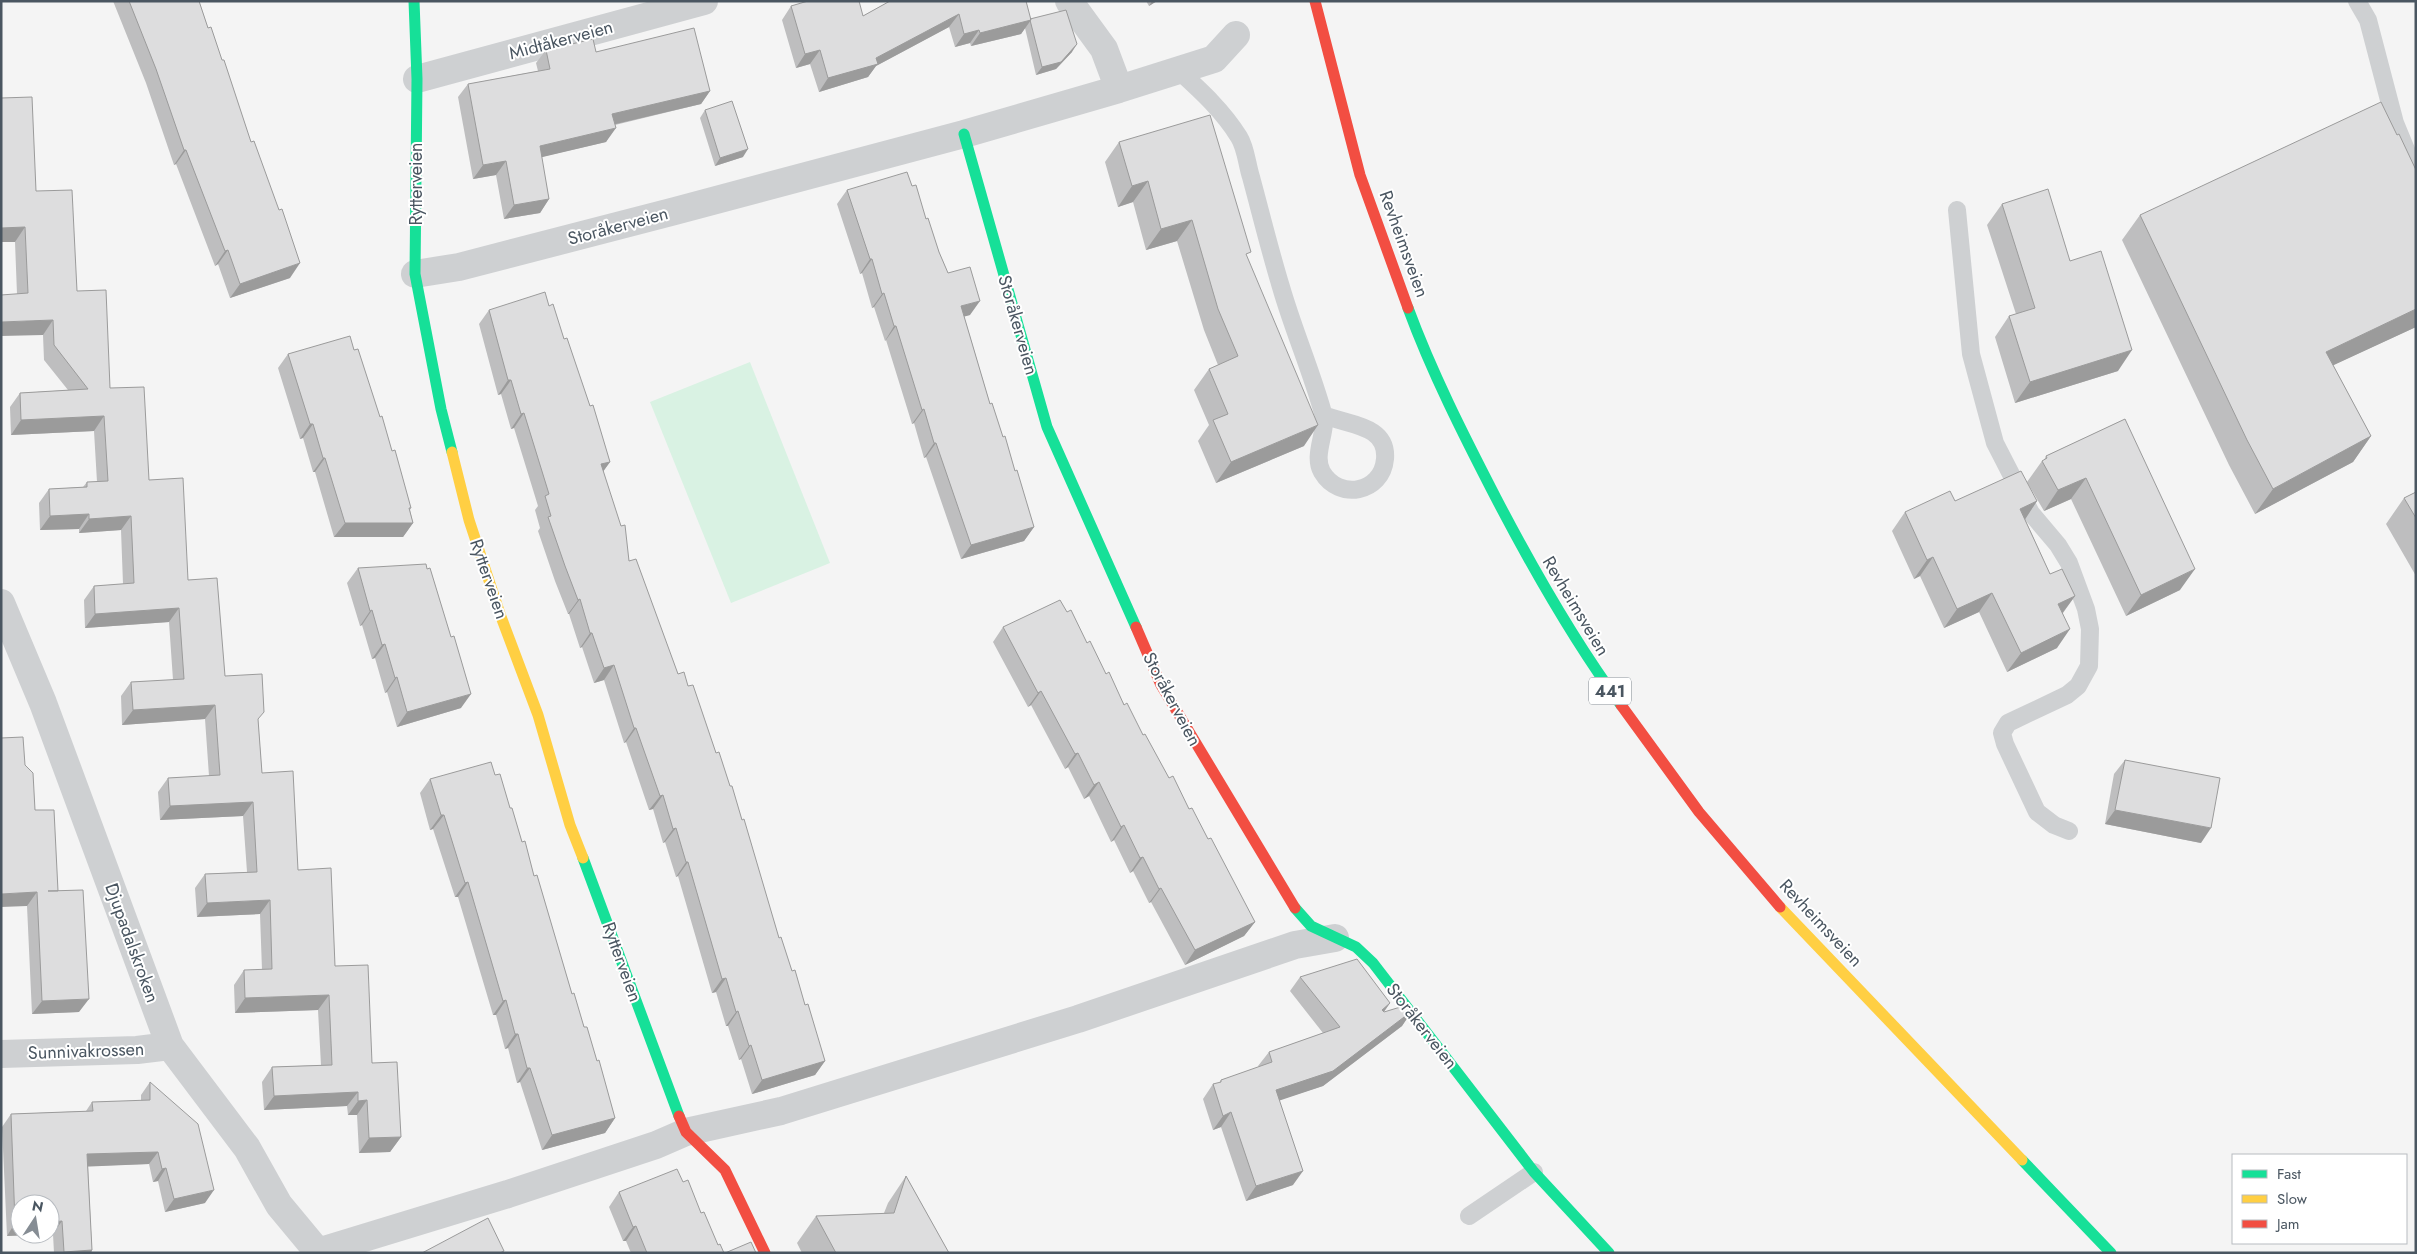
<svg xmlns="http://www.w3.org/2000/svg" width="2417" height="1254" viewBox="0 0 2417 1254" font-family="Jost,sans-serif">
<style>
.green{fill:#d9f2e3}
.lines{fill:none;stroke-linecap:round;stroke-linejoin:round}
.lane{stroke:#ced0d2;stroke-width:18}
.street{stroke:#ced0d2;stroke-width:28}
.fast{stroke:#16e098;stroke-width:11}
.slow{stroke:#ffcf43;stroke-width:11}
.jam{stroke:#f24e42;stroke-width:11}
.wall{fill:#bebebf}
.shaded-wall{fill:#9b9b9b}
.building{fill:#ddddde;stroke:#9b9b9b}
.labels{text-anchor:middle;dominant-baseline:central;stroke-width:4;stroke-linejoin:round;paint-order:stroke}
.shield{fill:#fff;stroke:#808990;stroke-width:1}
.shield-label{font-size:16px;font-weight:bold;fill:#4a5661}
.street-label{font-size:18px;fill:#4a5661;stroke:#fff}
</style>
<rect width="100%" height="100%" fill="#f4f4f4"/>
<!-- green -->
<path class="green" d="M750 362 830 563 731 603 650 402Z"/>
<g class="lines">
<!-- lane -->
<path class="lane" d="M2357 1 2368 20 2395 123 2416 174
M1178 70C1201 91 1223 111 1239 137 1246 148 1247 165 1251 177 1261 214 1270 251 1281 287 1293 329 1311 370 1323 413 1328 432 1312 454 1322 472 1339 501 1382 493 1385 459 1388 424 1346 425 1324 415
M1957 210 1971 354 1995 443 2031 513 2058 545 2069 563 2086 609 2090 629 2089 666 2078 686 2067 695 2008 723 2002 733 2005 744 2037 812 2054 825 2069 831
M1469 1216 1534 1172"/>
<!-- street -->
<path class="street" d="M1069 1 1104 49 1119 89
M417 79 704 1
M415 274 459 267 675 211 964 134 1119 89 1214 59 1236 35
M1 603 43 703 170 1046 247 1148 279 1205 318 1252
M1 1054 137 1050 170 1046
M318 1252 508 1194 656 1145 686 1132 781 1111 1078 1019 1295 945 1335 938"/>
<!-- fast -->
<path class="fast" d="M414 1 417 79 415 274 441 409 452 452
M964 134 1047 427 1136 627
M1408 308C1432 373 1464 436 1496 498 1533 569 1573 640 1621 705
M583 858 679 1116
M1295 908 1311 926 1356 947 1373 963 1534 1172 1609 1253
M2022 1160 2111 1253"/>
<!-- slow -->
<path class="slow" d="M452 452 469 520 500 614 538 715 570 825 583 858
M1780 907 2022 1160"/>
<!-- jam -->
<path class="jam" d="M1315 1 1360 175 1408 308
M1136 627 1161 685 1295 908
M1621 705 1699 812 1780 907
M679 1116 686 1132 725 1170 765 1253"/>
</g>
<!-- wall -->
<path class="wall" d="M113 1H199L290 278 230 298 218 264 215 266 176 164 174 165 146 83Z
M890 1 1030 19 1072 52 1056 69 1036 75 1025 28 1021 34 971 46 970 43 955 47 949 27 876 66 868 77 819 92 810 64 796 68 782 20 791 6 863 16Z
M1146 1H1157L1149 6Z
M546 50 596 52 710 91 701 104 615 125 606 142 541 157 549 199 540 213 504 219 496 175 473 179 458 97 468 84 538 71 536 63Z
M1 98 36 191 77 291 110 388 149 480 225 676 258 720 262 773 298 870 401 1137 390 1152 359 1153 357 1115H348L347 1106 264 1110 262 1082 272 1067 321 1065 318 1010 235 1013 234 985 244 970H262L260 914 197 917 195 888 205 874 247 872 243 816 160 820 158 792 168 778 209 776 205 719 122 725 121 696 131 682 173 680 169 622 85 628 84 600 94 586 123 584 121 530 79 533V529L40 530 39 503 49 489 83 487 87 482H97L94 431 11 435 10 407 20 393 68 390 44 360 43 335 17 294 15 242H1Z
M705 110 743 157 715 166 700 118Z
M2397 135 2416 170V327L2333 365 2371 436 2353 462 2255 514 2229 465 2122 240 2140 215Z
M1119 142 1247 257 1304 446 1216 483 1198 441 1209 425 1194 390 1209 369 1218 365 1204 330 1177 241 1146 250 1133 202 1118 207 1105 162Z
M912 186 926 219 939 252 948 273 970 315 964 316 990 404 1015 471 1034 527 1024 541 961 559 926 457 924 458 914 423 912 424 886 340 885 341 874 307 872 308 862 273 860 274 837 204 847 190Z
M2002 204 2070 261 2118 371 2015 403 1995 337 2009 316 2016 314 1987 225Z
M549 306 564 339 590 406 610 462 603 471 629 561 678 674 688 686 730 786 742 820 779 938 792 971 805 1005 825 1061 815 1075 752 1094 741 1059 739 1060 728 1026H726L716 992 712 993 678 876 676 877 665 842 663 843 653 809 649 810 626 742 624 743 604 680 594 683 582 647 580 648 569 614H568L555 581 538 531 540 528 535 510 538 506 514 428 511 429 501 394 498 395 479 324 489 310Z
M354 350 392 451 411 508 410 510 413 523 403 537H334L315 472H313L303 438 300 439 278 368 288 354Z
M2125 419 2180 590 2126 616 2071 499 2044 511 2027 482 2042 461 2044 460 2046 456Z
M2416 492V576L2386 524 2404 498Z
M1955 501H2037L2025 519 2050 574 2075 596 2063 613 2057 648 2007 672 1979 612 1944 628 1920 576 1914 579 1892 531 1905 512Z
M358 568 461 708 397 727 387 692 385 693 375 658 372 659 362 625 360 626 347 583Z
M1067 612 1087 643 1169 778 1208 839 1255 922 1244 936 1185 965 1151 902 1149 903 1133 871 1130 873 1114 840 1111 842 1089 796 1084 799 1068 767 1065 769 1031 705 1028 707 993 642 1003 627Z
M2125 760 2201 843 2105 824 2114 774Z
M25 765 35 810 58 891 79 1012 32 1014 27 906Z
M495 775 510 808 534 876 572 994 597 1061 615 1118 605 1133 542 1150 520 1082 517 1083 508 1048 505 1049 496 1015H493L458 897H455L433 829 430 830 420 793 430 779Z
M1300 977 1390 1003 1384 1012 1412 1011 1402 1026 1323 1086 1279 1100 1293 1185 1246 1201 1221 1127 1213 1130 1203 1099 1213 1084 1219 1083 1221 1080 1259 1067 1258 1066 1269 1052 1323 1033 1290 991Z
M150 1082 205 1203 165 1212 158 1181 153 1182 149 1164 88 1166 92 1250 91 1253H54L53 1234 7 1236 2 1127 11 1114 86 1111 92 1102 141 1101V1095Z
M906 1176 949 1253H802L797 1243 816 1216 884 1213 888 1203Z
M683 1182 701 1213 718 1245 724 1253H631L626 1241H623L609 1207 619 1192Z"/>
<!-- shaded-wall -->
<path class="shaded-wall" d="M1152 1H1157L1149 6Z
M959 14 949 27 876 66 868 77 819 92 828 78 876 58Z
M1031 20 1021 34 971 46 980 33Z
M979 30 970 43 955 47 964 34Z
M1077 44 1072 52 1056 69 1036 75 1042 67Z
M820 50 810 64 796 68 805 54Z
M710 91 701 104 603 127 612 114Z
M616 128 606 142 530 160 540 146Z
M748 149 743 157 715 166 720 158Z
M184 150H186L176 164 174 165Z
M506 161 496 175 473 179 483 165Z
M1148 181 1133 202 1118 207 1132 186Z
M549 199 540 213 504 219 514 205Z
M1192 220 1177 241 1146 250 1161 229Z
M25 227 15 242H1V228Z
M228 250 218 264 215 266 225 251Z
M870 259H872L862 273 860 274Z
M300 263 290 278 230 298 240 284Z
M884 293 874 307 872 308 882 294Z
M980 301 970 315 952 320 961 306Z
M2416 309V327L2308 377 2326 352Z
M53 320 43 335 1 336V322Z
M894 326H896L886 340 885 341Z
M2132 350 2118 371 2015 403 2030 382Z
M508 380H511L501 394 498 395Z
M924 409 914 423 912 424 922 410Z
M524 413 514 428 511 429 521 414Z
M104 416 94 431 11 435 21 420Z
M310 424H313L303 438 300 439Z
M1318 425 1304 446 1216 483 1231 462Z
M2371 436 2353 462 2255 514 2273 489Z
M934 443H936L926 457 924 458Z
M323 458H325L315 472H313Z
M610 462 600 476 601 464Z
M2086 478 2071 499 2044 511 2058 490Z
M2037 501 2024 521 2020 509Z
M89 514 79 529 40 530 50 516Z
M131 516 121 530 79 533 89 519Z
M345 523H413L403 537H334Z
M1034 527 1024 541 961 559 971 545Z
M1933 557 1920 576 1914 579 1927 560Z
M2195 569 2180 590 2126 616 2141 595Z
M1992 593 1979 612 1944 628 1957 609Z
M2075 596 2061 615 2058 604Z
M580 599 569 614H568L578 600Z
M179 608 169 622 85 628 95 614Z
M372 610 362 625 360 626 370 611Z
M2070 629 2057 648 2007 672 2021 653Z
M590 633H592L582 647 580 648Z
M385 644 375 658 372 659 382 645Z
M614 665 604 680 594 683 604 668Z
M397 677 387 692 385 693 395 678Z
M1041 691 1031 705 1028 707 1038 693Z
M471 694 461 708 397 727 407 712Z
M215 705 205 719 122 725 133 710Z
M634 728H636L626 742 624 743Z
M1078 753 1068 767 1065 769 1075 754Z
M1099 782 1089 796 1084 799 1094 785Z
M663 795 653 809 649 810 660 796Z
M253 802 243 816 160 820 170 806Z
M2115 810 2211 828 2201 843 2105 824Z
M441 815H444L433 829 430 830Z
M1124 825 1114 840 1111 842 1121 827Z
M676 828 665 842 663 843 673 829Z
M1143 857 1133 871 1130 873 1140 858Z
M686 862H688L678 876 676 877Z
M468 882 458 897H455L465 883Z
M1161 888 1151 902 1149 903 1159 889Z
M37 892 27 906 1 907V894Z
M270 900 260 914 197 917 207 903Z
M1255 922 1244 936 1185 965 1195 950Z
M726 978 716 992 712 993 722 979Z
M329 995 318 1010 235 1013 245 998Z
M89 999 79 1012 32 1014 42 1001Z
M506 1000 496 1015H493L503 1001Z
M1390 1003 1380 1017 1382 1010Z
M738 1011 728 1026H726L736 1012Z
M1412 1011 1402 1026 1323 1086 1266 1105 1276 1090Z
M515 1034H518L508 1048 505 1049Z
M751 1045 741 1059 739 1060 749 1046Z
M825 1061 815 1075 752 1094 762 1080Z
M527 1068H530L520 1082 517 1083Z
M358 1092 347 1106 264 1110 274 1096Z
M367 1100 357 1115H348L358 1101Z
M1231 1112 1221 1127 1213 1130 1223 1116Z
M615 1118 605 1133 542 1150 552 1135Z
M401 1137 390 1152 359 1153 369 1138Z
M158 1152 149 1164 78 1167 87 1154Z
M166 1168 158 1181 153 1182 162 1169Z
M1303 1171 1293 1185 1246 1201 1256 1186Z
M214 1190 205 1203 165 1212 174 1199Z
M62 1221 53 1234 7 1236 15 1223H20V1234H50V1222Z
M636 1226 626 1241H623L633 1227Z
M92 1250 91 1253H63L64 1252Z"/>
<!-- building -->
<path class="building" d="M129 1H199L208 28 211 27 222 60H224L251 142 254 141 279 210 282 209 300 263 240 284 228 250 225 251 186 150H184L156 69Z
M808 1H859L863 16 890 1H1026L1031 20 980 33 979 30 964 34 959 14 876 58 878 64 828 78 820 50 805 54 791 6Z
M1066 10 1077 44 1061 62 1042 67 1030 20H1031L1030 19Z
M694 28 710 91 612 114 616 128 540 146 549 199 514 205 506 161 483 165 468 84 550 69 546 50 593 39 596 52Z
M32 97 36 191 72 190 77 291 106 290 110 388 144 387 149 480 183 478 188 580 217 578 225 676 262 674 264 712 258 719 262 773 293 771 298 870 331 868 335 966 368 965 372 1063 397 1062 401 1137 369 1138 367 1100 358 1101V1092L274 1096 272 1067 332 1065 329 995 245 998 244 970 272 969 270 900 207 903 205 874 257 872 253 802 170 806 168 778 220 775 215 705 133 710 131 682 184 679 179 608 95 614 94 586 134 583 131 516 89 519V514L50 516 49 489 87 487V482L108 481 104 416 21 420 20 393 88 389 54 345 53 320 1 322V295L28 293 25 227 1 228V98Z
M732 101 748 149 720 158 705 110Z
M2381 102 2397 135 2399 134 2416 170V309L2326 352 2371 436 2273 489 2247 440 2140 215Z
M1210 115 1251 252 1246 254 1318 425 1231 462 1213 420 1228 414 1209 369 1238 356 1218 309 1192 220 1161 229 1148 181 1132 186 1119 142Z
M907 172 912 186 916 185 926 219 928 218 939 252 948 273 970 267 980 301 961 306 990 404 992 403 1003 437 1005 436 1015 471 1017 470 1034 527 971 545 936 443H934L924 409 922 410 896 326H894L884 293 882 294 872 259H870L847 190Z
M2048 189 2070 261 2101 251 2132 350 2030 382 2009 316 2035 308 2002 204Z
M545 292 549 306 553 304 564 339 567 338 590 406 593 405 610 462 601 464 621 526 625 525 629 561 636 559 678 674 684 672 688 686 693 685 716 753 719 752 730 786H732L742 820 744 819 779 938 781 937 792 971 795 970 805 1005 808 1004 825 1061 762 1080 751 1045 749 1046 738 1011 736 1012 726 978 722 979 688 862H686L676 828 673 829 663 795 660 796 636 728H634L614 665 604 668 592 633H590L580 599 578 600 565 566 548 517 551 516 545 496 549 494 524 413 521 414 511 380H508L489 310Z
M350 336 354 350 358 349 380 417 382 416 392 451 395 450 411 508H409L413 523H345L325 458H323L313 424H310L288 354Z
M2125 419 2195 569 2141 595 2086 478 2058 490 2042 461 2047 458 2046 456Z
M2021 471 2037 501 2020 509 2050 574 2062 569 2075 596 2058 604 2070 629 2021 653 1992 593 1957 609 1933 557 1927 560 1905 512 1950 491 1955 501Z
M2416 492V518L2404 498Z
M426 564 427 569 430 568 451 637 454 636 471 694 407 712 397 677 395 678 385 644 382 645 372 610 370 611 358 568Z
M1060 600 1067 612 1071 610 1087 643 1090 641 1106 674 1109 672 1124 705 1127 703 1143 735 1145 734 1169 778 1173 776 1189 809 1192 808 1208 839 1211 838 1255 922 1195 950 1161 888 1159 889 1143 857 1140 858 1124 825 1121 827 1099 782 1094 785 1078 753 1075 754 1041 691 1038 693 1003 627Z
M23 737 25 765 33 773 35 810H54L58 891H48L83 890 89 999 42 1001 37 892 1 894V738Z
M2125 760 2220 778 2211 828 2115 810Z
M491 762 495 775 500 774 510 808H512L522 842 525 841 534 876 537 875 572 994 574 993 584 1027H587L597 1061 599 1060 615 1118 552 1135 530 1068H527L518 1034H515L506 1000 503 1001 468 882 465 883 444 815H441L430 779Z
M1357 959 1390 1003 1382 1010 1384 1012 1407 1005 1412 1011 1333 1071 1276 1090 1303 1171 1256 1186 1231 1112 1223 1116 1213 1084 1221 1082V1080L1272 1062 1269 1052 1340 1027 1300 977Z
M150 1082 198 1124 214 1190 174 1199 166 1168 162 1169 158 1152 87 1154 92 1250 64 1252 62 1221 50 1222V1204H20V1223H15L11 1114 93 1111 92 1102 150 1100Z
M677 1169 683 1182 688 1180 701 1213 704 1212 718 1245 720 1244 724 1253H647L636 1226 633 1227 619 1192Z
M906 1176 949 1253H836L816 1216 894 1213Z
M488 1218 504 1251 500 1253H422Z
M751 1242 756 1253H725Z"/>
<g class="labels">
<!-- shield labels -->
<rect class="shield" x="1589" y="677.5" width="42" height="27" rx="4"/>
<g class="shield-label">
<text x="1610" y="691">441</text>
</g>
<!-- street labels -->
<g class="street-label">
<text transform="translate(561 40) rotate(-15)">Midtåkerveien</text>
<text transform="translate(416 184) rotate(-90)">Rytterveien</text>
<text transform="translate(618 226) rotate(-15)">Storåkerveien</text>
<text transform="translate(1404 244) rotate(70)">Revheimsveien</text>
<text transform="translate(1018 325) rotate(74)">Storåkerveien</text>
<text transform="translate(489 579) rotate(71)">Rytterveien</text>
<text transform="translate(1576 606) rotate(59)">Revheimsveien</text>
<text transform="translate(1172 699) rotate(62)">Storåkerveien</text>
<text transform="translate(1821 923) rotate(47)">Revheimsveien</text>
<text transform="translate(132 943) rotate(70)">Djupadalskroken</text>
<text transform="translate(622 962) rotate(70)">Rytterveien</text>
<text transform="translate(1422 1026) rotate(52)">Storåkerveien</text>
<text transform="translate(86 1051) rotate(-2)">Sunnivakrossen</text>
</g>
</g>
<!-- border -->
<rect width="2417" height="1254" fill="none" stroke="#4a5661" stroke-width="5"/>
<!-- legend -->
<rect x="2232" y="1154" width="175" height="90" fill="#ffffff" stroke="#b7bbc0"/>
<rect x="2242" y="1170" width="25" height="8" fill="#16e098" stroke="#b7bbc0"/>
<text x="2277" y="1179" font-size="15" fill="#4a5661">Fast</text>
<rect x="2242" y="1195" width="25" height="8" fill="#ffcf43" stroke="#b7bbc0"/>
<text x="2277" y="1204" font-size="15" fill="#4a5661">Slow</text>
<rect x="2242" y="1220" width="25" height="8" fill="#f24e42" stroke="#b7bbc0"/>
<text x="2277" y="1229" font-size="15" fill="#4a5661">Jam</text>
<!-- north arrow -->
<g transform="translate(35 1219) rotate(12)"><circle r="24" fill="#ffffff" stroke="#b7bbc0"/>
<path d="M0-4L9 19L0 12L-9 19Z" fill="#868d94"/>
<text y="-8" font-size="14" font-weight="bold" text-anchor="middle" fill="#4a5661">N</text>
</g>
</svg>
